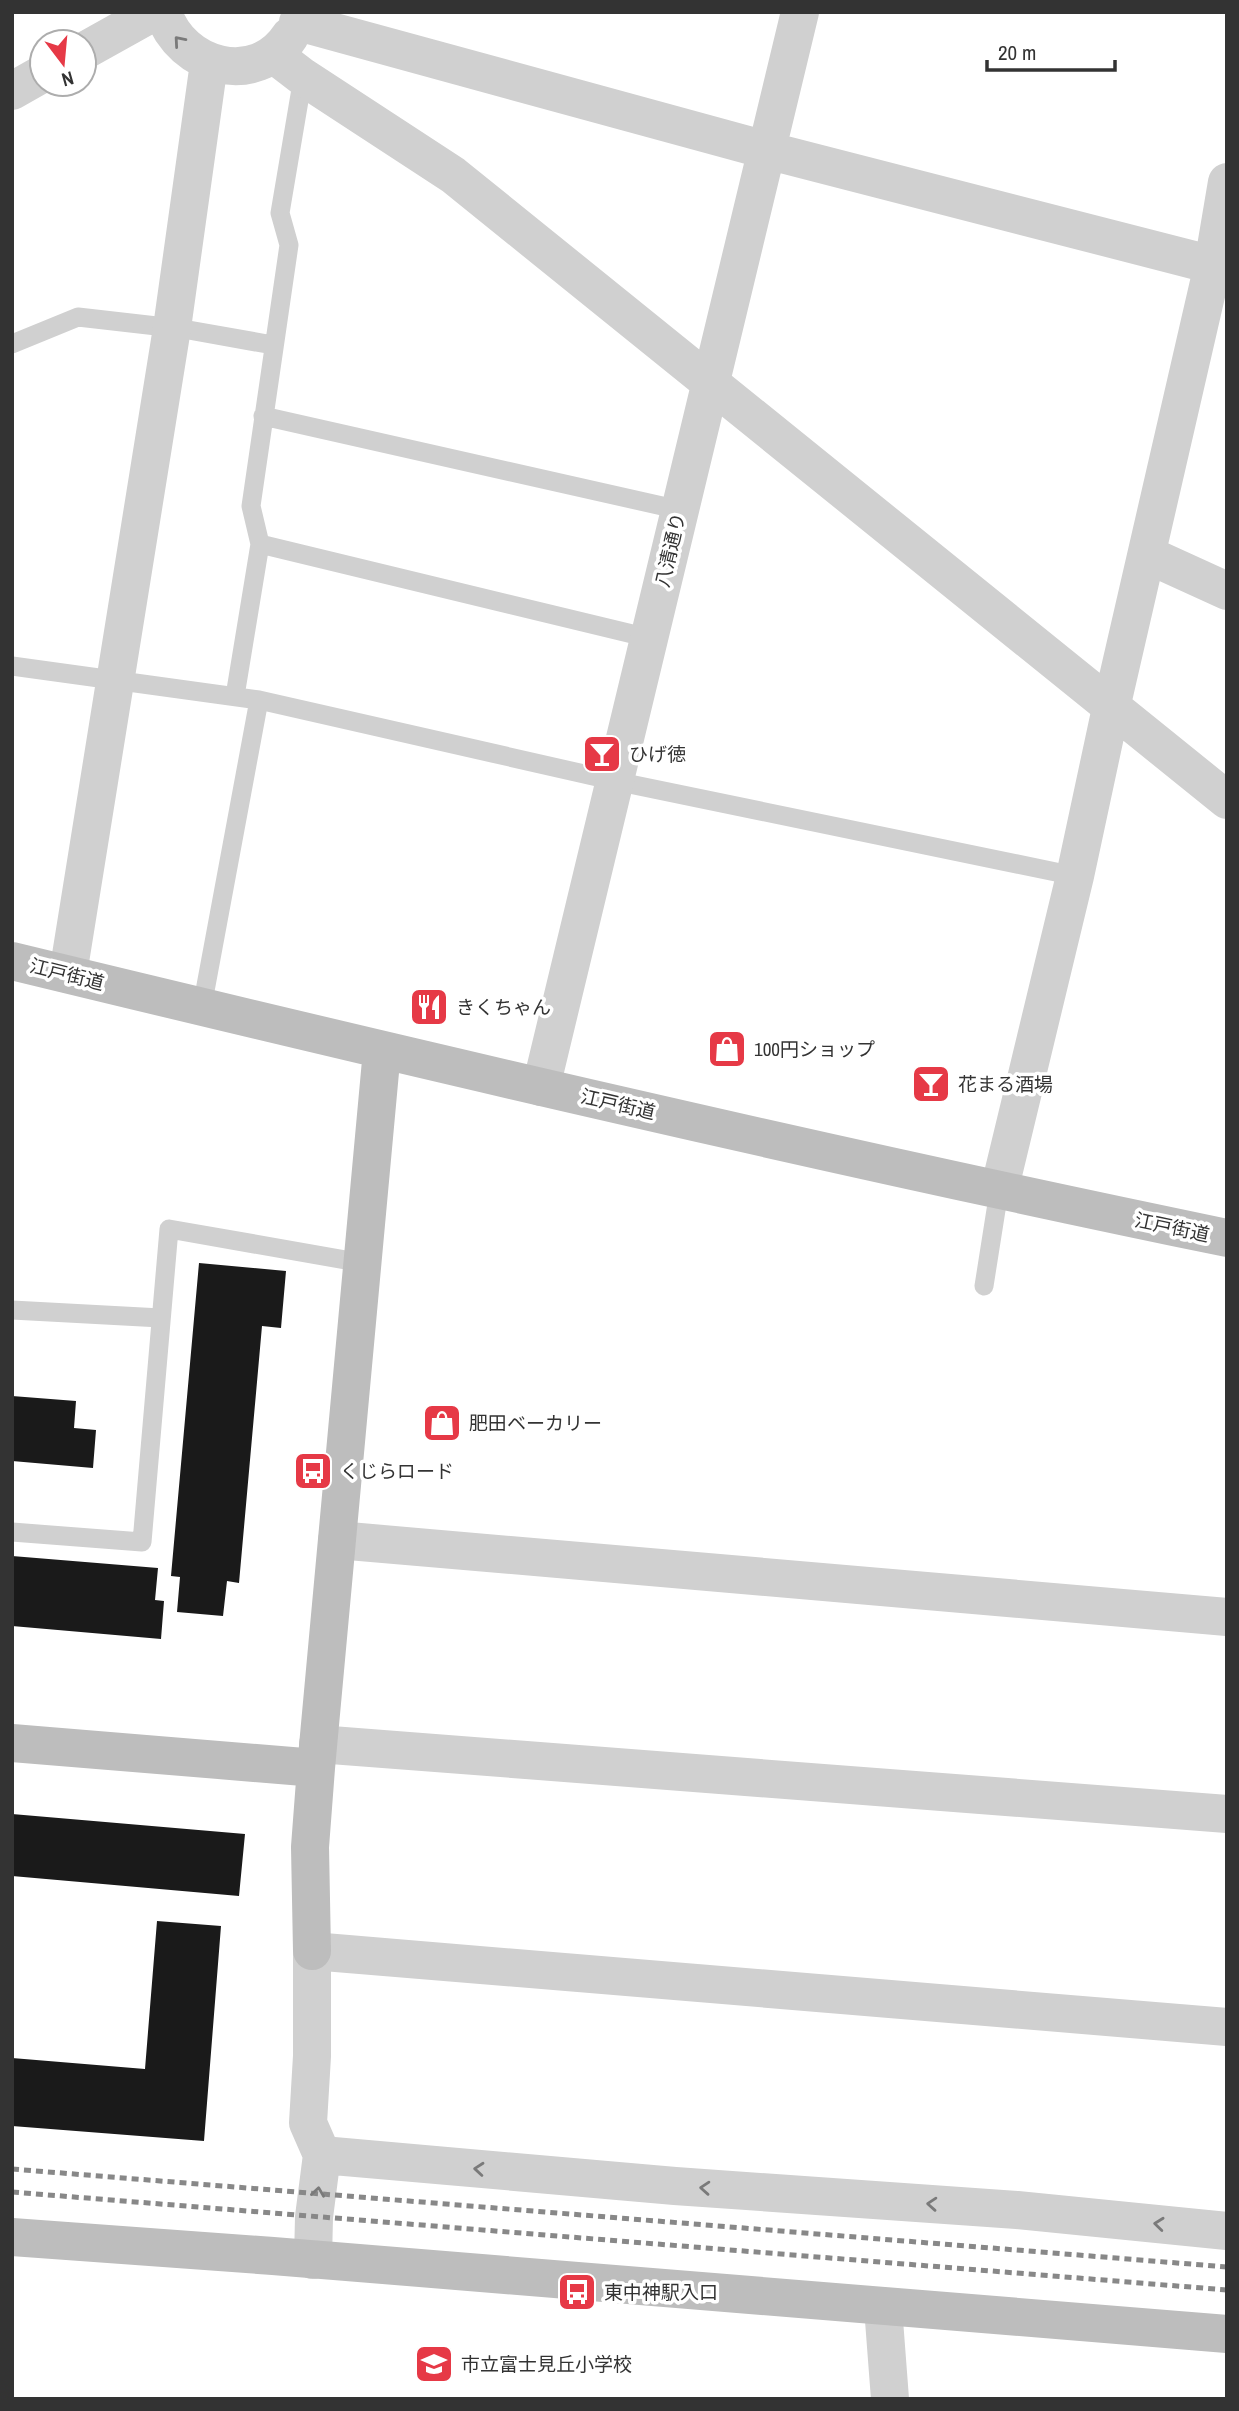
<svg xmlns="http://www.w3.org/2000/svg" width="1239" height="2411" viewBox="0 0 1239 2411" font-family="'Archivo Narrow','Noto Sans JP',sans-serif">
<style>
.building{fill:#1a1a1a}
.lines{fill:none;stroke-linecap:round;stroke-linejoin:round}
.lane{stroke:#d0d0d0;stroke-width:19}
.street{stroke:#d0d0d0;stroke-width:38}
.secondary{stroke:#bdbdbd;stroke-width:38}
.rail{stroke:#888;stroke-width:5;stroke-dasharray:7 5;stroke-linecap:butt}
.oneway{stroke:#7a7a7a}
.labels{text-anchor:middle;dominant-baseline:central;stroke-width:7;stroke-linejoin:round;paint-order:stroke}
.street-label{font-size:19px;fill:#333;stroke:#fff}
.poi-label{font-size:19px;fill:#333;stroke:#fff;text-anchor:start}
</style>
<rect width="100%" height="100%" fill="#fff"/>
<!-- building -->
<path class="building" d="M199 1263 286 1271 281 1328 262 1326 239 1583 227 1581 223 1616 177 1612 180 1577 171 1576Z
M12 1396 76 1401 74 1428 96 1430 93 1468 12 1461Z
M12 1556 158 1568 155 1600 164 1601 161 1639 12 1626Z
M12 1814 245 1834 239 1896 12 1876Z
M157 1921 221 1926 204 2141 12 2126V2058L145 2069Z"/>
<g class="lines">
<!-- lane -->
<path class="lane" d="M12 344 78 317 183 329 273 345
M263 416 680 510
M260 544 649 638
M12 666 259 700 615 781 1075 876
M235 696 260 544 251 506 289 245 280 213 303 77
M202 1007 259 700
M984 1286 999 1191
M12 1310 161 1318
M12 1532 142 1542 169 1229 363 1263"/>
<!-- street -->
<path class="street" d="M163 12C181 68 256 88 290 36
M298 22 766 150 1213 265
M84 51 154 12
M273 54 303 77 453 175 1227 800
M12 91 42 74
M1148 555 1227 591
M68 974 172 328 209 63
M541 1087 800 12
M999 1191 1075 876 1111 708 1213 265 1227 182
M337 1540 1227 1617
M318 1744 1227 1814
M322 2155 675 2186 1017 2210 1227 2231
M313 2260 314 2217 322 2155 308 2123 312 2056V1951L1227 2027
M883 2307 890 2399"/>
<!-- secondary -->
<path class="secondary" d="M12 961C416 1059 820 1154 1227 1238
M12 1743 316 1768
M312 1951 310 1847 316 1768 382 1050
M12 2237 273 2256 1227 2334"/>
<!-- rail -->
<path class="rail" d="M12 2169 1227 2267
M12 2192 1227 2290"/>
</g>
<!-- one-way arrows -->
<defs><path id="oneway-chevron" d="M-2-3.5L2.5 0L-2 3.5" fill="none" stroke-width="1.6" stroke-linecap="round" stroke-linejoin="round" transform="scale(1.75)"/></defs>
<g class="oneway">
<use href="#oneway-chevron" transform="translate(179 41) rotate(-131)"/>
<use href="#oneway-chevron" transform="translate(479 2169) rotate(-175)"/>
<use href="#oneway-chevron" transform="translate(705 2188) rotate(-176)"/>
<use href="#oneway-chevron" transform="translate(318 2192) rotate(-82)"/>
<use href="#oneway-chevron" transform="translate(932 2204) rotate(-176)"/>
<use href="#oneway-chevron" transform="translate(1159 2224) rotate(-174)"/>
</g>
<!-- icons -->
<defs>
<symbol id="bar-square" viewBox="-11 -11 22 22"><rect x="-9" y="-9" width="18" height="18" rx="4" fill="#e63946" stroke="#fff"/><path d="M-6-5H6L.8 .8V4.5H3.5V6h-7V4.5H-.8V.8Z" fill="#fff"/></symbol>
<symbol id="restaurant-square" viewBox="-11 -11 22 22"><rect x="-9" y="-9" width="18" height="18" rx="4" fill="#e63946" stroke="#fff"/><path d="M-5-6h1v4h1v-4h1v4h1v-4h1v5L-1.5 .5V6h-2V.5L-5-1ZM5-6V6H3V1.5H1.5Q1.5-4 5-6Z" fill="#fff"/></symbol>
<symbol id="shop-square" viewBox="-11 -11 22 22"><rect x="-9" y="-9" width="18" height="18" rx="4" fill="#e63946" stroke="#fff"/><path d="M-5-2.5h2.3a2.7 3.5 0 0 1 5.4 0H5L5.5 6h-11ZM-1.5-2.5h3a1.5 2.3 0 0 0-3 0Z" fill="#fff"/></symbol>
<symbol id="bus-square" viewBox="-11 -11 22 22"><rect x="-9" y="-9" width="18" height="18" rx="4" fill="#e63946" stroke="#fff"/><path d="M-5-6H5V4H4V6H2V4H-2V6H-4V4H-5ZM-3.5-4V0h7V-4ZM-3.5 1.2v1.5H-2V1.2ZM2 1.2v1.5H3.5V1.2Z" fill="#fff"/></symbol>
<symbol id="school-square" viewBox="-11 -11 22 22"><rect x="-9" y="-9" width="18" height="18" rx="4" fill="#e63946" stroke="#fff"/><path d="M0-5L7-2L0 1L-7-2ZM-4 1L0 2.5L4 1V4Q0 6-4 4Z" fill="#fff"/></symbol>
</defs>
<g fill-rule="evenodd">
<use href="#bar-square" x="580" y="732" width="44" height="44"/>
<use href="#restaurant-square" x="407" y="985" width="44" height="44"/>
<use href="#shop-square" x="705" y="1027" width="44" height="44"/>
<use href="#bar-square" x="909" y="1062" width="44" height="44"/>
<use href="#shop-square" x="420" y="1401" width="44" height="44"/>
<use href="#bus-square" x="291" y="1449" width="44" height="44"/>
<use href="#bus-square" x="555" y="2270" width="44" height="44"/>
<use href="#school-square" x="412" y="2342" width="44" height="44"/>
</g>
<g class="labels">
<!-- street labels -->
<g class="street-label">
<text transform="translate(670 550) rotate(-77)">八清通り</text>
<text transform="translate(67 974) rotate(14)">江戸街道</text>
<text transform="translate(618 1104) rotate(13)">江戸街道</text>
<text transform="translate(1172 1227) rotate(12)">江戸街道</text>
</g>
<!-- poi labels -->
<g class="poi-label">
<text x="629" y="754">ひげ徳</text>
<text x="456" y="1007">きくちゃん</text>
<text x="754" y="1049">100円ショップ</text>
<text x="958" y="1084">花まる酒場</text>
<text x="469" y="1423">肥田ベーカリー</text>
<text x="340" y="1471">くじらロード</text>
<text x="604" y="2292">東中神駅入口</text>
<text x="461" y="2364">市立富士見丘小学校</text>
</g>
</g>
<!-- border -->
<rect width="1239" height="2411" fill="none" stroke="#333333" stroke-width="28"/>
<!-- north arrow -->
<g transform="translate(63 63) rotate(164)"><circle r="33" fill="#ffffff" stroke="#adadad" stroke-width="2"/>
<path d="M0-5L12 26L0 18L-12 26Z" fill="#e63946"/>
<text y="-10" font-size="19" font-weight="bold" text-anchor="middle" fill="#333333">N</text>
</g>
<!-- scale -->
<path d="M987 60v10h128v-10" fill="none" stroke="#333333" stroke-width="3.5"/>
<text x="998" y="60" font-size="21" fill="#333333" stroke="#ffffff" stroke-width="5" paint-order="stroke">20 m</text>
</svg>
